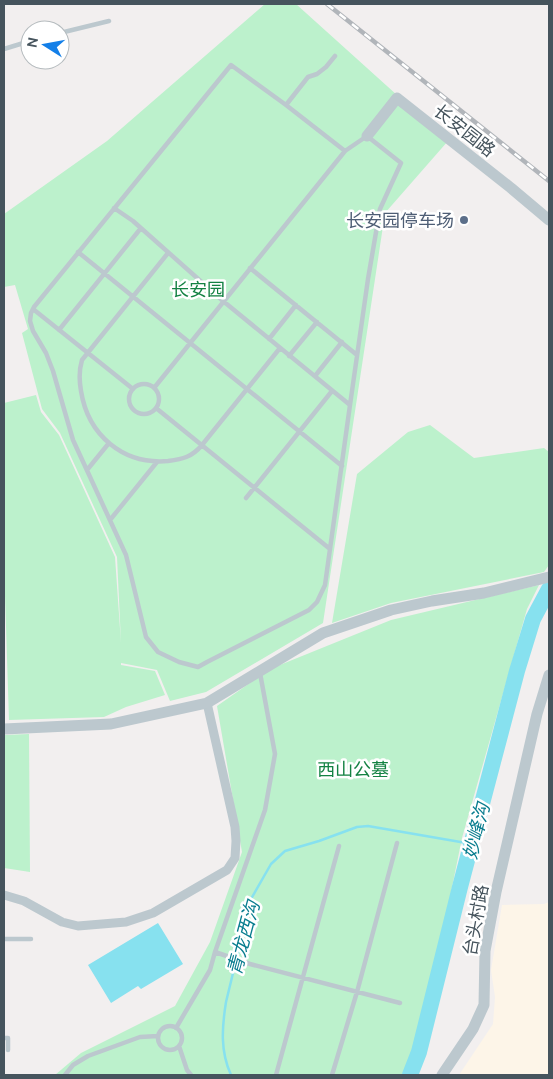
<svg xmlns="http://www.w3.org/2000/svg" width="553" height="1079" viewBox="0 0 553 1079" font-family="Ubuntu,'Noto Sans SC',sans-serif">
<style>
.commercial{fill:#fdf5e8}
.green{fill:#bcf1cc}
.water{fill:#87e1ef}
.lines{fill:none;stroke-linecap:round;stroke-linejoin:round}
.stream{stroke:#87e1ef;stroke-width:2.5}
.river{stroke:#87e1ef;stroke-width:16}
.service{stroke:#bcc8ce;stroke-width:4.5}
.minor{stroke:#bcc8ce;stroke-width:9}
.tertiary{stroke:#bcc8ce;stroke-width:11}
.rail-casing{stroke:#b1b5ba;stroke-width:4.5}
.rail{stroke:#fff;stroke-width:2.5;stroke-dasharray:8;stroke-linecap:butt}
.service-dot{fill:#5c6f8a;stroke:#fff;stroke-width:2}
.labels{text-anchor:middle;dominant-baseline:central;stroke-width:5;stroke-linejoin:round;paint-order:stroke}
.street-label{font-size:18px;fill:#46545d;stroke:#fff}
.service-label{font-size:18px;fill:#4e5e75;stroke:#fff;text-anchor:end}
.park-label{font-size:18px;fill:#148243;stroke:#fff}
.water-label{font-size:19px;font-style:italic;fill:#097d8f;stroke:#fff}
</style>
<rect width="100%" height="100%" fill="#f2efef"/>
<!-- commercial -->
<path class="commercial" d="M549 902V1075H459L493 1024 495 997 491 970 502 905 544 904Z"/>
<!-- green -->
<path class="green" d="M265 4H296L448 141 385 213 323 623 206 692 170 701 157 670 121 663V665L155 671 165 695 126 707 104 717 9 720 4 565V403L36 395 41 412 59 435 115 557 121 643 117 557 60 433 42 409 22 333 28 329 15 285 4 287V214L107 141Z
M430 425 474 458 544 448 549 452V565L544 572 391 603 332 623 357 474 408 432Z
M539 585 527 609 462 838 424 1025 402 1075H55L81 1053 175 1006 210 942 242 852 217 706 270 669 391 620Z
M29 734 30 872 4 868V735Z"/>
<!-- water -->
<path class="water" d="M158 923 183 964 141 989 138 986 111 1003 88 965Z"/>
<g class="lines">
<!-- stream -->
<path class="stream" d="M231 1075C220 1051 222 1027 226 1002L251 899 271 864 285 851 319 841 357 827 368 826 472 844"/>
<!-- river -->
<path class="river" d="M410 1075 419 1052 460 887 517 671 533 619 549 589"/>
<!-- service -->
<path class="service" d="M60 33 109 21
M4 49 30 41
M286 105 308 77 317 74 326 67 335 56
M345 151 286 105 231 65 34 307 31 313 30 321 33 331 46 353 53 371 73 440 126 555 146 637 158 652 179 662 198 667 207 662 309 610 317 602 325 585 350 405
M114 208 133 221 223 301 350 405 368 279 380 209 401 163 367 136 345 151 154 388
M78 252 342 466
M168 253 82 360C79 370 79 380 81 391 88 435 123 465 168 461 183 459 192 457 202 445L280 348
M250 268 357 355
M33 309 133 389
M59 330 141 228
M269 339 296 305
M289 356 317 322
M315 376 342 342
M129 399a15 15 0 1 1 30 0a15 15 0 1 1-30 0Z
M156 408 330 549
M87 470 109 443
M246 498 332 391
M110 520 157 462
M4 939H31
M215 952 250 964 400 1003
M158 1038a12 12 0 1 1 24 0a12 12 0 1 1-24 0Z
M176 1028 210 970 215 952 265 810 275 754 260 673
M4 1038H8V1050
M179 1046 187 1070 191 1075
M65 1075 73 1065 88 1056 140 1037 158 1036
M276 1075 339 846
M332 1075 357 992 397 843"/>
<!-- minor -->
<path class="minor" d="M4 895 24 901 62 922 78 926 126 922 153 913 227 870 235 858 236 841 235 827 207 703"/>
<!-- tertiary -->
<path class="tertiary" d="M367 136 397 98 511 188 549 220
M4 729 111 724 207 703 323 633 391 610 432 601 484 593 549 577
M442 1075 473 1029 484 1005 485 951 496 892 537 714 549 675"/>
<defs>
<path id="rail" d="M327 4 549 181"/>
</defs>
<!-- rail casing -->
<use href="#rail" class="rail-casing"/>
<!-- rail -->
<use href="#rail" class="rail"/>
</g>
<!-- markers -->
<circle class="service-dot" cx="464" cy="220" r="5"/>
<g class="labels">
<!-- street labels -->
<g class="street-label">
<text transform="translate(465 130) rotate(38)">长安园路</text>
<text transform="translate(475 920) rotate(-80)">台头村路</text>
</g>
<!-- service labels -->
<g class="service-label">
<text x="454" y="220">长安园停车场</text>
</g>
<!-- park labels -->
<g class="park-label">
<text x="198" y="289">长安园</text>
<text x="353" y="769">西山公墓</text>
</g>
<!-- water labels -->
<g class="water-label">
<text transform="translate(476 831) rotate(-76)">妙峰沟</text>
<text transform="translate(243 938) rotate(-75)">青龙西沟</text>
</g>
</g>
<!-- border -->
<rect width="553" height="1079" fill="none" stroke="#46545d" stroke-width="10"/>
<!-- north arrow -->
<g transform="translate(45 45) rotate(281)"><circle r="24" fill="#ffffff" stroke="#b5bbbe"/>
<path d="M0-4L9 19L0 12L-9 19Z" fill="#137fe8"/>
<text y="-8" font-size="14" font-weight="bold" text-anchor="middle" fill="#46545d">N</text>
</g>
</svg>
